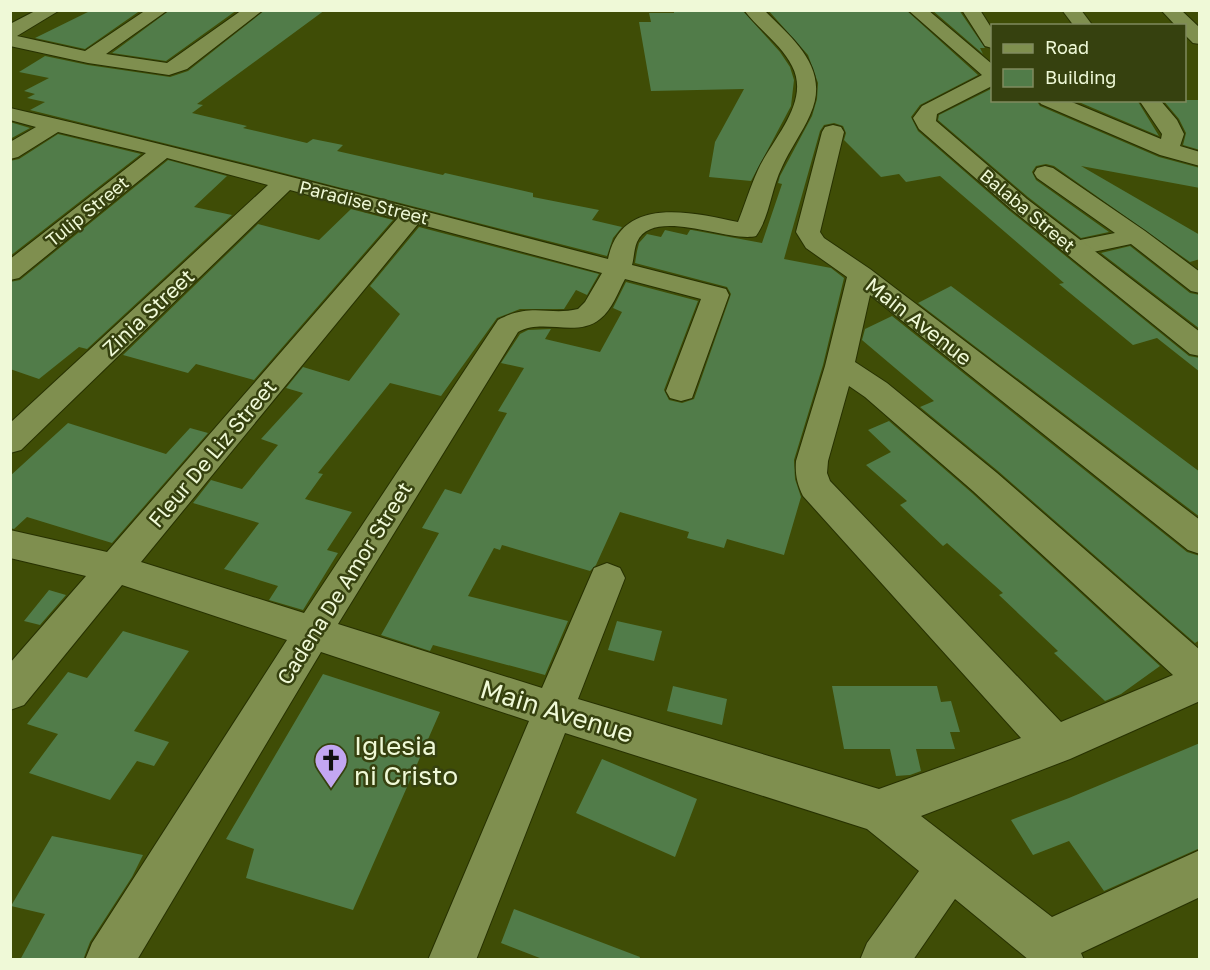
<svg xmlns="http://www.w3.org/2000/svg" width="1210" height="970" viewBox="0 0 1210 970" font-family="'Golos Text',sans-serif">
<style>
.building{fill:#517c49}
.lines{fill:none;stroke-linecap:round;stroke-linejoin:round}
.minor-casing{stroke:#273100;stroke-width:2}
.tertiary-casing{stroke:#273100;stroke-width:2}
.minor{fill:#7f8f4f;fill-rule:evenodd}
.tertiary{fill:#7f8f4f;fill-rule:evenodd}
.labels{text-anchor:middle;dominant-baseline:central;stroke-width:5;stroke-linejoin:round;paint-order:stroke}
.far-street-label{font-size:18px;fill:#eff9d7;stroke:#36410f}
.street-label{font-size:21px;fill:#eff9d7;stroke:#36410f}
.near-street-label{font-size:26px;fill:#eff9d7;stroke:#36410f}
.near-poi-label{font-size:26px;fill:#eff9d7;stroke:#36410f;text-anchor:start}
</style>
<rect width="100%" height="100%" fill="#3f4d06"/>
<!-- building -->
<path class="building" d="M92 10H141L85 49 35 38Z
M170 10H237L166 61 112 53Z
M265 10H325L197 104 203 105 192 113 247 126 243 128 307 143 313 139 343 145 337 151 443 175 445 173 533 193V197L599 210 592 220 622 227 613 238 607 256 236 161 30 110 45 102 27 98 35 94 24 91 49 78 19 72 45 56 88 65 170 77 188 71Z
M674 10H742L780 52 790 67 794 80 791 106 751 181 709 177 715 142 744 89 651 91 639 22H651L649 13H674Z
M768 10H906L978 75 920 105 911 117 918 131 1010 211 1189 356 1200 358V372L1157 338 1133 345 1059 284 1064 283 940 176 906 182 899 174 881 177 844 140 846 133 843 126 834 123 824 125 820 131 784 259 831 268 844 278 823 365 794 460 795 479 801 497 784 555 727 539 724 548 687 538 689 532 620 512 596 565 590 571 502 545 500 550 494 548 468 596 568 621 545 675 433 645 430 651 381 635 439 533 422 528 445 489 461 494 507 413 498 411 524 368 501 363 520 334 528 330 551 329 545 339 600 352 622 312 613 308 626 282 698 301 664 390 669 400 682 403 694 399 731 294 727 287 635 263 637 251 639 243 647 234 661 237 665 230 687 235 690 230H692L762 243 782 184 778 183 780 176 812 116 817 99 818 83 808 55Z
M932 10H959L985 48H980L983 54Z
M993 88V100H1036L1040 106 1159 157 1200 168V188L1081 166 1200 235V259L1190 262 1054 166 1046 164 1036 166 1032 172 1036 180 1109 232 1081 238 1028 197 938 120 939 115Z
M1074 100H1137L1159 136Z
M1163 100H1200V150L1183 145 1186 133 1179 119Z
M10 122 30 128 10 139Z
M58 134 141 154 10 256V161L19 159Z
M168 160 227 176 194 207 232 215 87 349 79 347 39 379 10 369V282L20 280Z
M351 209 393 220 254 380 196 364 188 373 123 355 258 224 319 240Z
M419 227 599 274 587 295 576 290 564 309H520L497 318 441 396 390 383 318 473 323 474 305 499 352 512 327 550 338 553 303 610 269 600 278 586 224 569 259 523 193 503 211 480 242 489 278 445 261 439 303 393 286 388 303 367 349 381 400 314 370 286Z
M1130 246 1190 293 1200 295V329L1101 253Z
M951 286 1200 472V517L918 303Z
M892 316 1187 552 1200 556V640L1195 643 998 471 920 407 934 401 862 340 865 329Z
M889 421 972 493 1160 666 1121 694 1105 701 1054 653 1058 651 999 595 1003 593 947 543 943 546 900 505 907 501 866 465 891 452 868 430Z
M68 423 166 454 190 428 208 433 112 543 27 517 14 529 10 528V476Z
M49 590 66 595 40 625 24 621Z
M617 621 662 631 654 661 608 650Z
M123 631 189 651 134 731 169 742 154 766 137 761 110 800 29 773 58 734 27 724 68 672 87 678Z
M323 674 440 712 353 910 246 878 254 849 226 839Z
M673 686 727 699 722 725 667 711Z
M832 686H937L941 702 951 701 960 732H950L955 749H916L921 771 910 775 896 776 890 749H844Z
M1200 743V848L1104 891 1069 841 1033 855 1011 820 1069 798Z
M602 759 697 799 675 857 576 813Z
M52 836 143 855 132 877 90 942 83 960H20L45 914 11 906Z
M514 909 640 957 639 960H545L501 943Z"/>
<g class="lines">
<defs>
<path id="minor" d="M37 10H60L17 36 85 51 146 10H168L106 54 167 63 242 10H263L187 69 169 75 88 63 10 46V24Z
M744 10H764C794 40 831 69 810 115 802 133 790 149 782 167 771 189 770 216 756 236 729 243 653 206 637 242 634 249 634 258 632 265L726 289 729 295 692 398 681 401 670 398 666 391 701 299 625 279C618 292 612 310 600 319 577 338 543 318 518 332L338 624 542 688 594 568 607 563 620 568 625 578 578 699 879 789 1021 738 803 496C797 484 795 474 796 461L825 366 847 277 806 248 796 232 822 132 825 127 833 125 841 127 844 132 820 232 824 238 870 269 1200 520V554L1188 550 870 295 855 362 887 383 997 473 1200 650V701L1070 759 921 816 1052 917 1200 850V897L1081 953 1084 960H1029L955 899 913 960H860L867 943 919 871 867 829 565 733 476 960H428L529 721 321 652 137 960H85L92 943 287 640 122 585 24 705 10 710V663L86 576 10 558V530L107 552 397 219 290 190 21 450 10 453V423L268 185 167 158 19 278 10 280V259L146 153 58 132 18 157 10 159V142L36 127 10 120V108C211 155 409 207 608 259 621 195 691 212 738 222 745 205 750 187 758 170 772 139 811 102 792 66 781 44 759 30 744 10ZM418 224 602 273 585 302 578 309C549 316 531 302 498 320L304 613 141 562ZM849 386 865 397 973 491 1173 675 1061 722 830 481 827 473 828 461Z
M962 10H980L992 29V48L985 46Z
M1062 10H1081L1093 26H1074Z
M1161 10H1181L1200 28V44L1193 43 1184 34V26H1176Z
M1038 100H1067L1161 139 1162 134 1139 100H1160L1177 120 1184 134 1180 146 1200 152V166L1160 155 1041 104Z
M1045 166 1053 168 1145 231 1200 272V293L1191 291 1131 244 1074 256 1065 253 1061 248 1065 243 1115 233 1037 178 1034 173 1037 168Z"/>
<path id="tertiary" d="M908 10H928L992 64V86L937 114 936 121 1027 199 1200 332V356L1190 354 1011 209 919 129 913 118 922 106 982 75Z"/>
</defs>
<!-- minor casing -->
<use href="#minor" class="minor-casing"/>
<!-- tertiary casing -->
<use href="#tertiary" class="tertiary-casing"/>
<!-- minor -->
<use href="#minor" class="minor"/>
<!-- tertiary -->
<use href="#tertiary" class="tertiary"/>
</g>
<!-- icons -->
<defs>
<symbol id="church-pin" viewBox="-11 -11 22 30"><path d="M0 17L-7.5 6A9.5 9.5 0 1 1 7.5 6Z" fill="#c3a7f2" stroke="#36410f"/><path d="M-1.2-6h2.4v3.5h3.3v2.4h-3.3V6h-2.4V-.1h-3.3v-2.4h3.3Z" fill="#111"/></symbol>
</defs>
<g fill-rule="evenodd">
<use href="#church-pin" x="312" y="741" width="38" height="52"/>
</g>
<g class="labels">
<!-- far-street labels -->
<g class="far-street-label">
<text transform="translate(364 202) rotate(14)">Paradise Street</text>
<text transform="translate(1028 210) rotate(40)">Balaba Street</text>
<text transform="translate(87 211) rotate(-39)">Tulip Street</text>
</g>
<!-- street labels -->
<g class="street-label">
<text transform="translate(148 312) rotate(-43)">Zinia Street</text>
<text transform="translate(919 321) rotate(38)">Main Avenue</text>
<text transform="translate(212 453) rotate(-50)">Fleur De Liz Street</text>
<text transform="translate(344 583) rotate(-58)">Cadena De Amor Street</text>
</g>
<!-- near-street labels -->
<g class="near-street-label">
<text transform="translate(557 711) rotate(17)">Main Avenue</text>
</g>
<!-- near-poi labels -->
<g class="near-poi-label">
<text x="354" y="745">Iglesia<tspan x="354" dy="30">ni Cristo</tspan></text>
</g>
</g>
<!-- border -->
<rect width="1210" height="970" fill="none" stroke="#eff9d7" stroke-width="24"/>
<!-- legend -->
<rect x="991" y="24" width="195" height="78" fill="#36410f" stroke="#808b5f" stroke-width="1.5"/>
<rect x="1003" y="44" width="30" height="9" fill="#7f8f4f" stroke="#808b5f" stroke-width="1.5"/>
<text x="1045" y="54" font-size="18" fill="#eff9d7">Road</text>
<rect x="1003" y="69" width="30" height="18" fill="#517c49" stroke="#808b5f" stroke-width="1.5"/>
<text x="1045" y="84" font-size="18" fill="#eff9d7">Building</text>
</svg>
